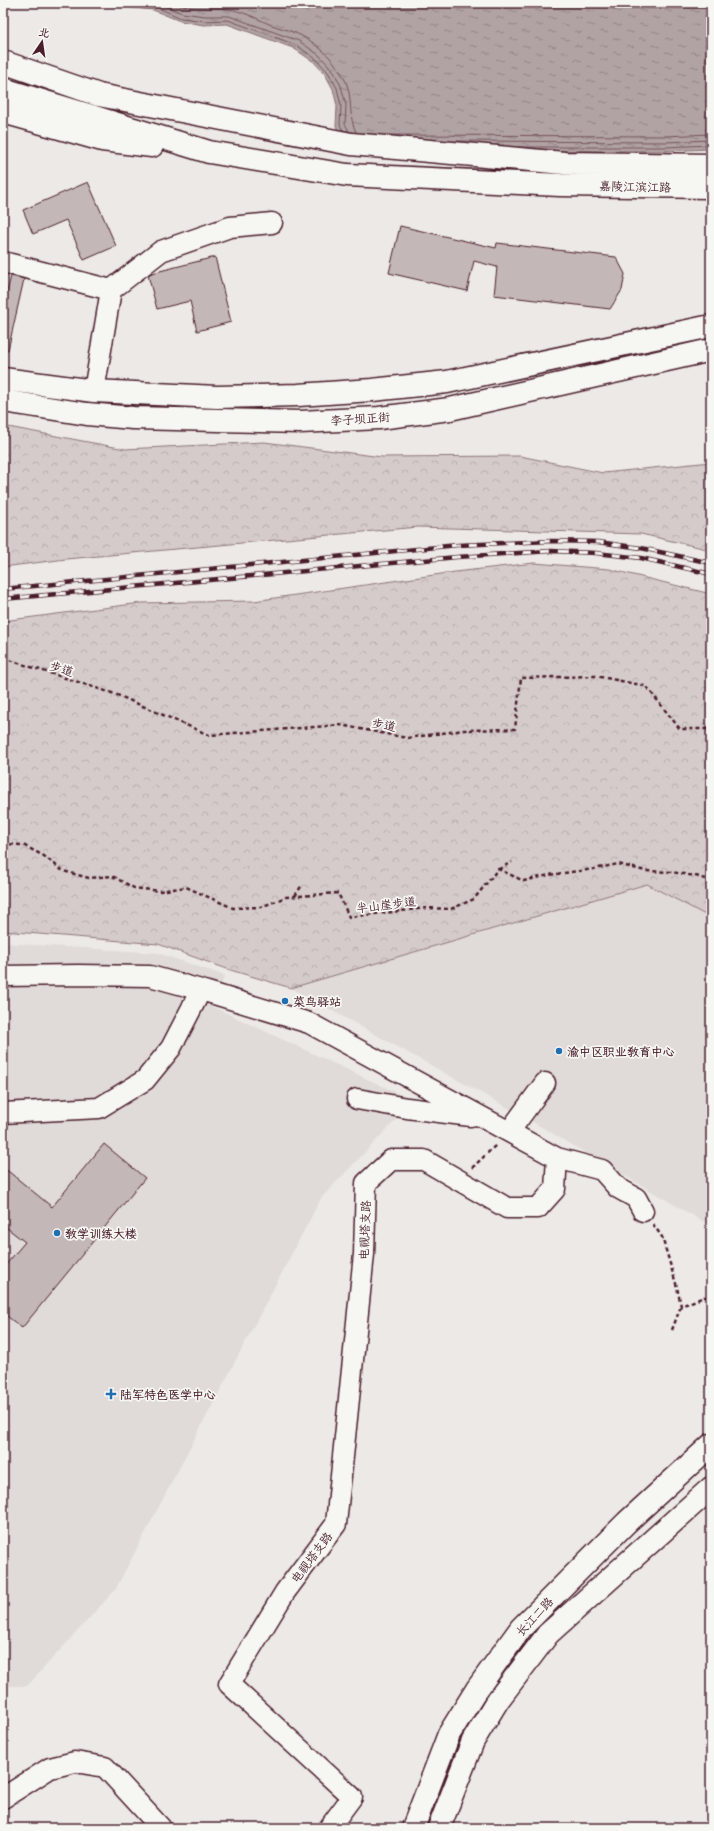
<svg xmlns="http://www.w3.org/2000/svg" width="714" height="1831" viewBox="0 0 714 1831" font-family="Mali,'LXGW WenKai TC',sans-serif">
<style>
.built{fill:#e0dad8}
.forest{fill:url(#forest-crowns);stroke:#8f757a}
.water{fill:url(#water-ripples);stroke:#886e73}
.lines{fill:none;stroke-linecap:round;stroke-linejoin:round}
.shore{stroke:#73535b;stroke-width:1}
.building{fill:#c4b7b7;stroke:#4a1f2b}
.minor-casing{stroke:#4a1f2b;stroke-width:23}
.major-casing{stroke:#4a1f2b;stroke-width:25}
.path{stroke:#4a1f2b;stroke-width:2.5;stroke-dasharray:4 3;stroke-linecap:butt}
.minor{stroke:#f6f6f2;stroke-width:20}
.major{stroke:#f6f6f2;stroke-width:22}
.rail-casing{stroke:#4a1f2b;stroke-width:4.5}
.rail{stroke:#f6f6f2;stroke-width:3;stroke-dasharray:9;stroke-linecap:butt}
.poi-dot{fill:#1f6fb2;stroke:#f6f6f2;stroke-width:1.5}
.labels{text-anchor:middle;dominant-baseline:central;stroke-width:3.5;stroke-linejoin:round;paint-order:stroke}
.street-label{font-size:12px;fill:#4a1f2b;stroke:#f6f6f2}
.poi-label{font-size:12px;font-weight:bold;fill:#4a1f2b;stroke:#f6f6f2;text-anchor:start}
</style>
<defs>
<pattern id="forest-crowns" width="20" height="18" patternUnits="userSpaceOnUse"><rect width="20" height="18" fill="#d4cbca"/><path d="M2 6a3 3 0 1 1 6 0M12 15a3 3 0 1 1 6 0" fill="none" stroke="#b8aeae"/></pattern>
<pattern id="water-ripples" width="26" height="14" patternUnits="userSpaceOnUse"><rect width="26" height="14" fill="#b1a2a3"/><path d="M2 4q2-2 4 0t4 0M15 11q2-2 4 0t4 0" fill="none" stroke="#928385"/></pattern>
</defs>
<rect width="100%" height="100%" fill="#ece9e6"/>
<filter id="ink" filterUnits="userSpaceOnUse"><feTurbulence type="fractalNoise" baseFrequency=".025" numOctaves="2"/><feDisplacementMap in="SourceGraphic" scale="8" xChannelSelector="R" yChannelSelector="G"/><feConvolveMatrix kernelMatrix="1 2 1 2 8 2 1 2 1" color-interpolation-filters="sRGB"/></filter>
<g filter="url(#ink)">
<!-- built -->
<path class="built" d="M647 884 711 918V1226L521 1115 291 988Z
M3 943 158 953 225 976 211 1006 414 1101 321 1198 115 1590 27 1686H3Z"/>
<!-- forest -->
<path class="forest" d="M3 426 125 449 264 442 382 457 520 456 603 473 711 462V550L641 534 418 527 66 559 3 567Z
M534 563 609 569 711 594V918L647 884 291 988 227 969 158 944 3 931V621L141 603 254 601 455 572Z"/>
<!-- water -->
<path class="water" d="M85 3H711V149L666 151 347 150 336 126 337 106 333 89 325 74 314 62 293 48 227 24 204 25 180 21 153 10Z"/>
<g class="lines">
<!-- shore -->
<path class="shore" d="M124 3 154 6 181 18 205 21 228 20 296 45 316 59 328 72 337 88 341 106 340 125 343 130
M159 3 182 13 205 16H229L299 41 319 55 333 70 341 86 346 105 345 124 349 131
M174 3C192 11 210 7 228 9 242 11 256 18 269 24 279 28 290 30 300 35 320 45 337 62 346 82 353 99 348 117 356 132
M386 135 666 136 711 134
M456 141 666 142 711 140
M514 147H666L711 145"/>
</g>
<!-- building -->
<path class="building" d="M88 182 116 246 84 260 66 220 33 234 23 210Z
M400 226 496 248 497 243 616 257 625 274 622 290 610 309 494 295 497 267 474 261 467 291 389 273Z
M215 257 231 322 197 331 190 301 157 309 148 275 152 273Z
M11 276 24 279 8 350H3V291L7 292Z
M104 1144 145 1178 22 1328 3 1313V1268L25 1242 3 1225V1167L52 1207Z"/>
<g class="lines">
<defs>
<path id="minor" d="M3 262 111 290
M94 391 111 290 161 251 230 227 272 223
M3 976 78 975 150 976 201 990 309 1023 557 1158 555 1189 538 1208H507L424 1160H391L366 1183 364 1254 336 1524 285 1592 229 1684 352 1797 329 1828
M357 1099 407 1108 471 1116
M3 1113 99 1108 145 1080 171 1048 201 990
M509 1132 545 1083
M557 1158 602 1170 618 1188 636 1198 643 1211
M3 1798 50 1768 75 1762 105 1767 161 1828"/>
<path id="major" d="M3 62 99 95 351 144 564 163 711 165
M3 89 209 152 347 175 560 185 711 187
M3 112 102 140 152 146
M3 379 94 391 217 397 298 395 372 390 447 382 711 326
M3 401 87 414 133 418 300 422 379 418 450 409 711 350
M413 1828 449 1734 477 1689 521 1628 627 1522 711 1445
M439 1828 473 1741 498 1700 548 1634 711 1488"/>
</defs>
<!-- minor casing -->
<use href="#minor" class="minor-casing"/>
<!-- major casing -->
<use href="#major" class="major-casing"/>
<!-- path -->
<path class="path" d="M3 658 115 694 209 735 340 725 407 738 464 730 515 729 521 678 596 676 646 686 680 729H711
M3 844 23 845 44 856 63 871 89 878 112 876 134 888 160 891 186 887 233 908 261 907 286 897 338 893 349 917 427 908 451 909 474 899 498 869 524 881 549 875 594 869 618 864 645 871 672 872 700 877 711 882
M499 869 512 862
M295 896 302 885
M472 1168 497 1144
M653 1224 662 1237 677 1287 681 1306 704 1297H711
M672 1330 681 1306"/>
<!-- minor -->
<use href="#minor" class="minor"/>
<!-- major -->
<use href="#major" class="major"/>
<defs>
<path id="rail" d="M3 589 458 545 552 541 598 542 641 548 711 563
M3 599 457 557 551 551 596 553 641 558 711 574"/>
</defs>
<!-- rail casing -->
<use href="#rail" class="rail-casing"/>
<!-- rail -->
<use href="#rail" class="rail"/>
</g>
</g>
<!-- markers -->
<g class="poi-dot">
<circle cx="285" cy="1001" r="4"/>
<circle cx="559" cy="1051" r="4"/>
<circle cx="57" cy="1233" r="4"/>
<path d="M109 1388h4v4h4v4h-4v4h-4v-4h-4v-4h4z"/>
</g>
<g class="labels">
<!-- street labels -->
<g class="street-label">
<text transform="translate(635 186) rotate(1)">嘉陵江滨江路</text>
<text transform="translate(360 418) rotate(-4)">李子坝正街</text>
<text transform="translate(62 668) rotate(18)">步道</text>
<text transform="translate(384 724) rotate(10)">步道</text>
<text transform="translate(386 904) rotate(-7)">半山崖步道</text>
<text transform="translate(364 1230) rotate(-88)">电视塔支路</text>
<text transform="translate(311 1557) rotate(-53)">电视塔支路</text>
<text transform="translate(534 1616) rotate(-47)">长江二路</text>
</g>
<!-- poi labels -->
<g class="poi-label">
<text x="293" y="1001">菜鸟驿站</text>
<text x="567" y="1051">渝中区职业教育中心</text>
<text x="65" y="1233">教学训练大楼</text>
<text x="120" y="1394">陆军特色医学中心</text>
</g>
</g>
<!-- margin -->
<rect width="714" height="1831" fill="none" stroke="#f6f6f2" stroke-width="16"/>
<rect x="8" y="8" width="698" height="1815" fill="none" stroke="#4a1f2b" stroke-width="1.5" filter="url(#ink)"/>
<!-- north arrow -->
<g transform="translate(42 42) rotate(13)" stroke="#f6f6f2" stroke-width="3" paint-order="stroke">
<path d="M0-3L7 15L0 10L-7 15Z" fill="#4a1f2b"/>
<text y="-6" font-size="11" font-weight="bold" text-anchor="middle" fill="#4a1f2b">北</text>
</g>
</svg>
